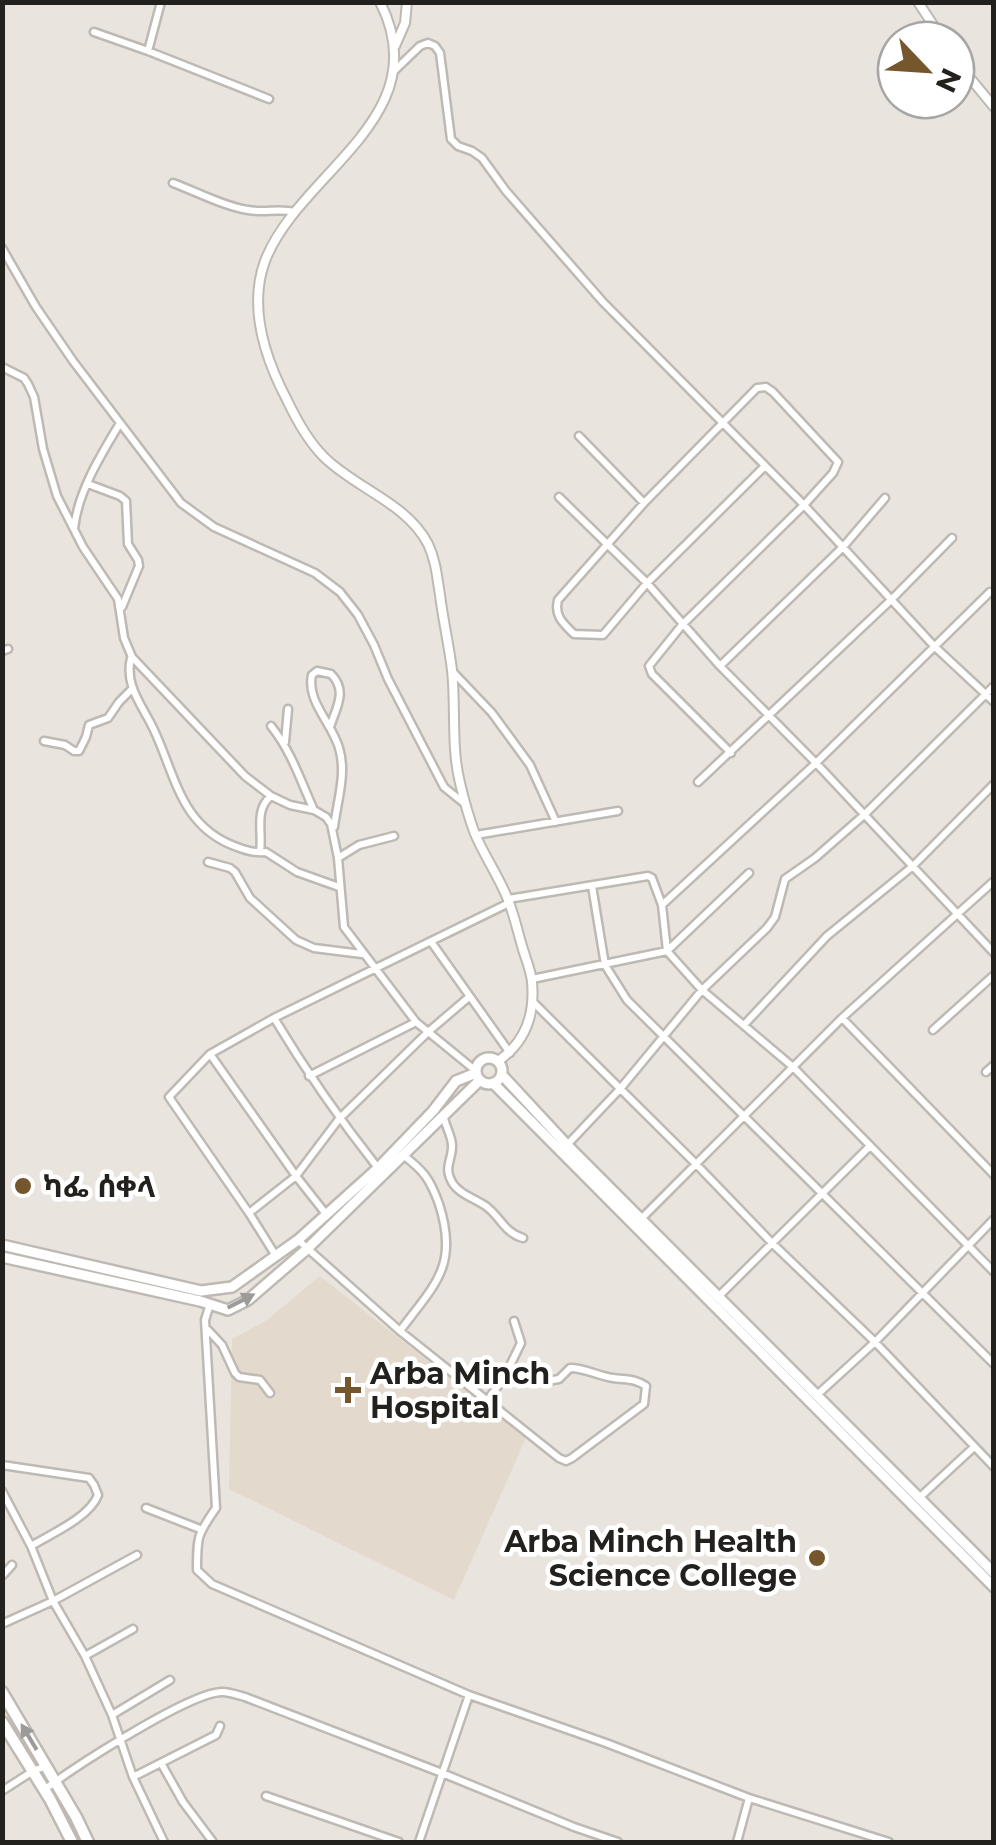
<svg xmlns="http://www.w3.org/2000/svg" width="996" height="1845" viewBox="0 0 996 1845" font-family="Montserrat,'Noto Sans Ethiopic',sans-serif">
<style>
.built{fill:#e3d9cc}
.lines{fill:none;stroke-linecap:round;stroke-linejoin:round}
.minor-casing{stroke:#beb9b3;stroke-width:11}
.tertiary-casing{stroke:#beb9b3;stroke-width:12}
.secondary-casing{stroke:#beb9b3;stroke-width:14}
.trunk-casing{stroke:#beb9b3;stroke-width:15}
.minor{stroke:#fff;stroke-width:6}
.tertiary{stroke:#fff;stroke-width:8}
.secondary{stroke:#fff;stroke-width:9}
.trunk{stroke:#fff;stroke-width:10}
.oneway{fill:#9c9b9a}
.poi-dot{fill:#76562c;stroke:#fff;stroke-width:4}
.labels{text-anchor:middle;dominant-baseline:central;stroke-width:9;stroke-linejoin:round;paint-order:stroke}
.poi-label{font-size:30px;font-weight:bold;fill:#23211e;stroke:#fff;text-anchor:start}
</style>
<rect width="100%" height="100%" fill="#eae4de"/>
<!-- built -->
<path class="built" d="M320 1276 526 1438 454 1600 229 1489 232 1339 267 1320Z"/>
<g class="lines">
<defs>
<path id="minor" d="M94 32 148 51 269 99
M148 51 161 2
M393 72 420 46 428 43 435 46 440 53 451 139 458 146 472 151 482 158 506 191 603 302 804 505 934 646 994 702
M173 183C197 192 223 206 248 210 265 213 279 208 295 212
M2 248 36 307 73 361 181 503 214 527 315 573 340 592 358 615 374 645 388 679 444 787 465 804
M2 367 24 378 28 384 34 397 43 449 57 496 83 547 118 599 124 638 132 657 245 776 271 796 290 805 314 810 326 817 331 824 338 858 344 927 416 1022 476 1071
M579 436 644 503
M88 484 120 496 126 501 128 544 138 560 139 566 122 607
M559 497 647 583 720 666 816 763 994 953
M74 529C78 491 101 455 120 423
M2 651 8 649
M131 658C124 686 143 706 154 730 176 777 181 827 237 847 248 851 255 853 266 852L297 872 339 887
M720 666 843 547 885 498
M453 672 492 713 530 765 556 822
M271 726C291 751 300 779 313 808
M330 727C336 708 348 691 331 674L317 671 312 675C306 701 332 723 339 748 347 773 337 802 334 827
M44 741 65 745 74 751H79L86 737 89 725 108 718 119 702 133 688
M285 742 288 709
M731 753 652 674 649 666 682 625 804 505 833 473 838 462 773 392 766 387 757 388 644 503 558 600C554 616 563 623 574 634L603 635 647 583 765 466
M698 782 891 600 952 538
M476 835 618 811
M260 852C263 832 254 810 271 796
M338 858 359 845 394 836
M208 862 230 868 235 872 250 898 296 940 314 948 362 954
M592 886 605 965 627 1000 994 1364
M508 899 648 876 652 878 662 905 667 951 702 990 793 1067 994 1272
M662 905 816 763 990 592
M432 943 510 1053
M532 979 667 951 749 873
M532 1001 696 1164 773 1244 875 1342 994 1467
M274 1018C306 1071 340 1120 378 1168
M842 1018 994 1175
M744 1025 827 936 913 866 994 784
M933 1030 994 975
M210 1054 296 1176 326 1214
M986 1072 994 1065
M309 1076 416 1022
M444 1117C445 1126 453 1138 452 1147 452 1158 445 1167 450 1178 456 1194 475 1198 487 1207 501 1218 505 1233 523 1238
M567 1145 620 1089 702 990 767 928 775 917 785 879 815 858 864 815 994 686
M249 1213 296 1176 339 1119 428 1032 469 997
M641 1219 842 1018 994 881
M298 1240 400 1331 559 1458 566 1461 572 1458 644 1404 646 1386C634 1378 626 1380 613 1378 598 1376 585 1368 570 1368L559 1379 547 1381 505 1376
M276 1256 249 1213 169 1097 210 1054 274 1018 509 903
M718 1297 870 1146
M210 1304 205 1320 216 1508C197 1535 197 1537 197 1570L212 1584 469 1695 606 1743 749 1798 889 1842
M208 1330 222 1345 235 1373 239 1377 260 1380 270 1393
M400 1331C435 1284 459 1266 439 1204 430 1179 424 1171 403 1155
M817 1395 875 1342 994 1219
M487 1401 505 1376 521 1343 514 1321
M2 1465 89 1478 94 1485 98 1495C90 1517 51 1534 31 1546
M2 1491 31 1546 53 1601 85 1656 112 1715 133 1777 164 1842
M919 1498 974 1447
M146 1508 200 1529
M2 1576 12 1565
M2 1624 53 1601 137 1555
M85 1656 133 1629
M112 1715 170 1680
M161 1763 183 1802 213 1842
M133 1777 216 1735 220 1726
M44 1790C73 1768 190 1692 222 1692 229 1692 238 1695 245 1697L442 1773 574 1827 618 1842
M2 1791 33 1771 46 1766
M266 1796 399 1842
M419 1842 469 1695
M737 1842 749 1798"/>
<path id="tertiary" d="M380 2C439 117 299 172 265 261 248 307 266 360 287 400 296 419 309 442 324 457 355 488 407 503 428 544 436 561 437 577 440 595 443 620 449 645 452 670 456 707 451 747 460 783 464 800 469 818 475 834 484 855 497 874 506 895 513 910 517 929 522 946 525 957 531 970 532 982 535 1015 526 1042 498 1061
M918 2 943 40
M395 46 405 23 407 2
M956 61 994 107"/>
<path id="secondary" d="M476 1071a13 13 0 1 1 26 0a13 13 0 1 1-26 0Z
M502 1075 567 1145 994 1573
M493 1083 994 1587
M2 1245 201 1291 232 1287 298 1240 378 1168 433 1111 456 1081 476 1073
M2 1257 200 1301 228 1310 248 1300 307 1249 480 1080"/>
<path id="trunk" d="M2 1692 76 1817 88 1842
M2 1722 50 1799 72 1842"/>
</defs>
<!-- minor casing -->
<use href="#minor" class="minor-casing"/>
<!-- tertiary casing -->
<use href="#tertiary" class="tertiary-casing"/>
<!-- secondary casing -->
<use href="#secondary" class="secondary-casing"/>
<!-- trunk casing -->
<use href="#trunk" class="trunk-casing"/>
<!-- minor -->
<use href="#minor" class="minor"/>
<!-- tertiary -->
<use href="#tertiary" class="tertiary"/>
<!-- secondary -->
<use href="#secondary" class="secondary"/>
<!-- trunk -->
<use href="#trunk" class="trunk"/>
</g>
<!-- one-way arrows -->
<defs><path id="oneway-solid" d="M-6-.8H1V-3.2L6.5 0L1 3.2V.8H-6Z" transform="scale(2.5)"/></defs>
<g class="oneway">
<use href="#oneway-solid" transform="translate(241 1301) rotate(-27)"/>
<use href="#oneway-solid" transform="translate(29 1737) rotate(-121)"/>
</g>
<!-- markers -->
<g class="poi-dot">
<circle cx="23" cy="1186" r="10"/>
<path d="M343 1375h10v10h10v10h-10v10h-10v-10h-10v-10h10z"/>
<circle cx="817" cy="1558" r="10"/>
</g>
<g class="labels">
<!-- poi labels -->
<g class="poi-label">
<text x="43" y="1186">ካፌ ሰቀላ</text>
<text x="370" y="1373">Arba Minch<tspan x="370" dy="34">Hospital</tspan></text>
<text x="797" y="1541" text-anchor="end">Arba Minch Health<tspan x="797" dy="34">Science College</tspan></text>
</g>
</g>
<!-- border -->
<rect width="996" height="1845" fill="none" stroke="#23211e" stroke-width="10"/>
<!-- north arrow -->
<g transform="translate(926 70) rotate(115)"><circle r="48" fill="#ffffff" stroke="#a7a6a5" stroke-width="2.5"/>
<path d="M0-8L18 38L0 25L-18 38Z" fill="#76562c"/>
<text y="-15" font-size="28" font-weight="bold" text-anchor="middle" fill="#23211e">N</text>
</g>
</svg>
